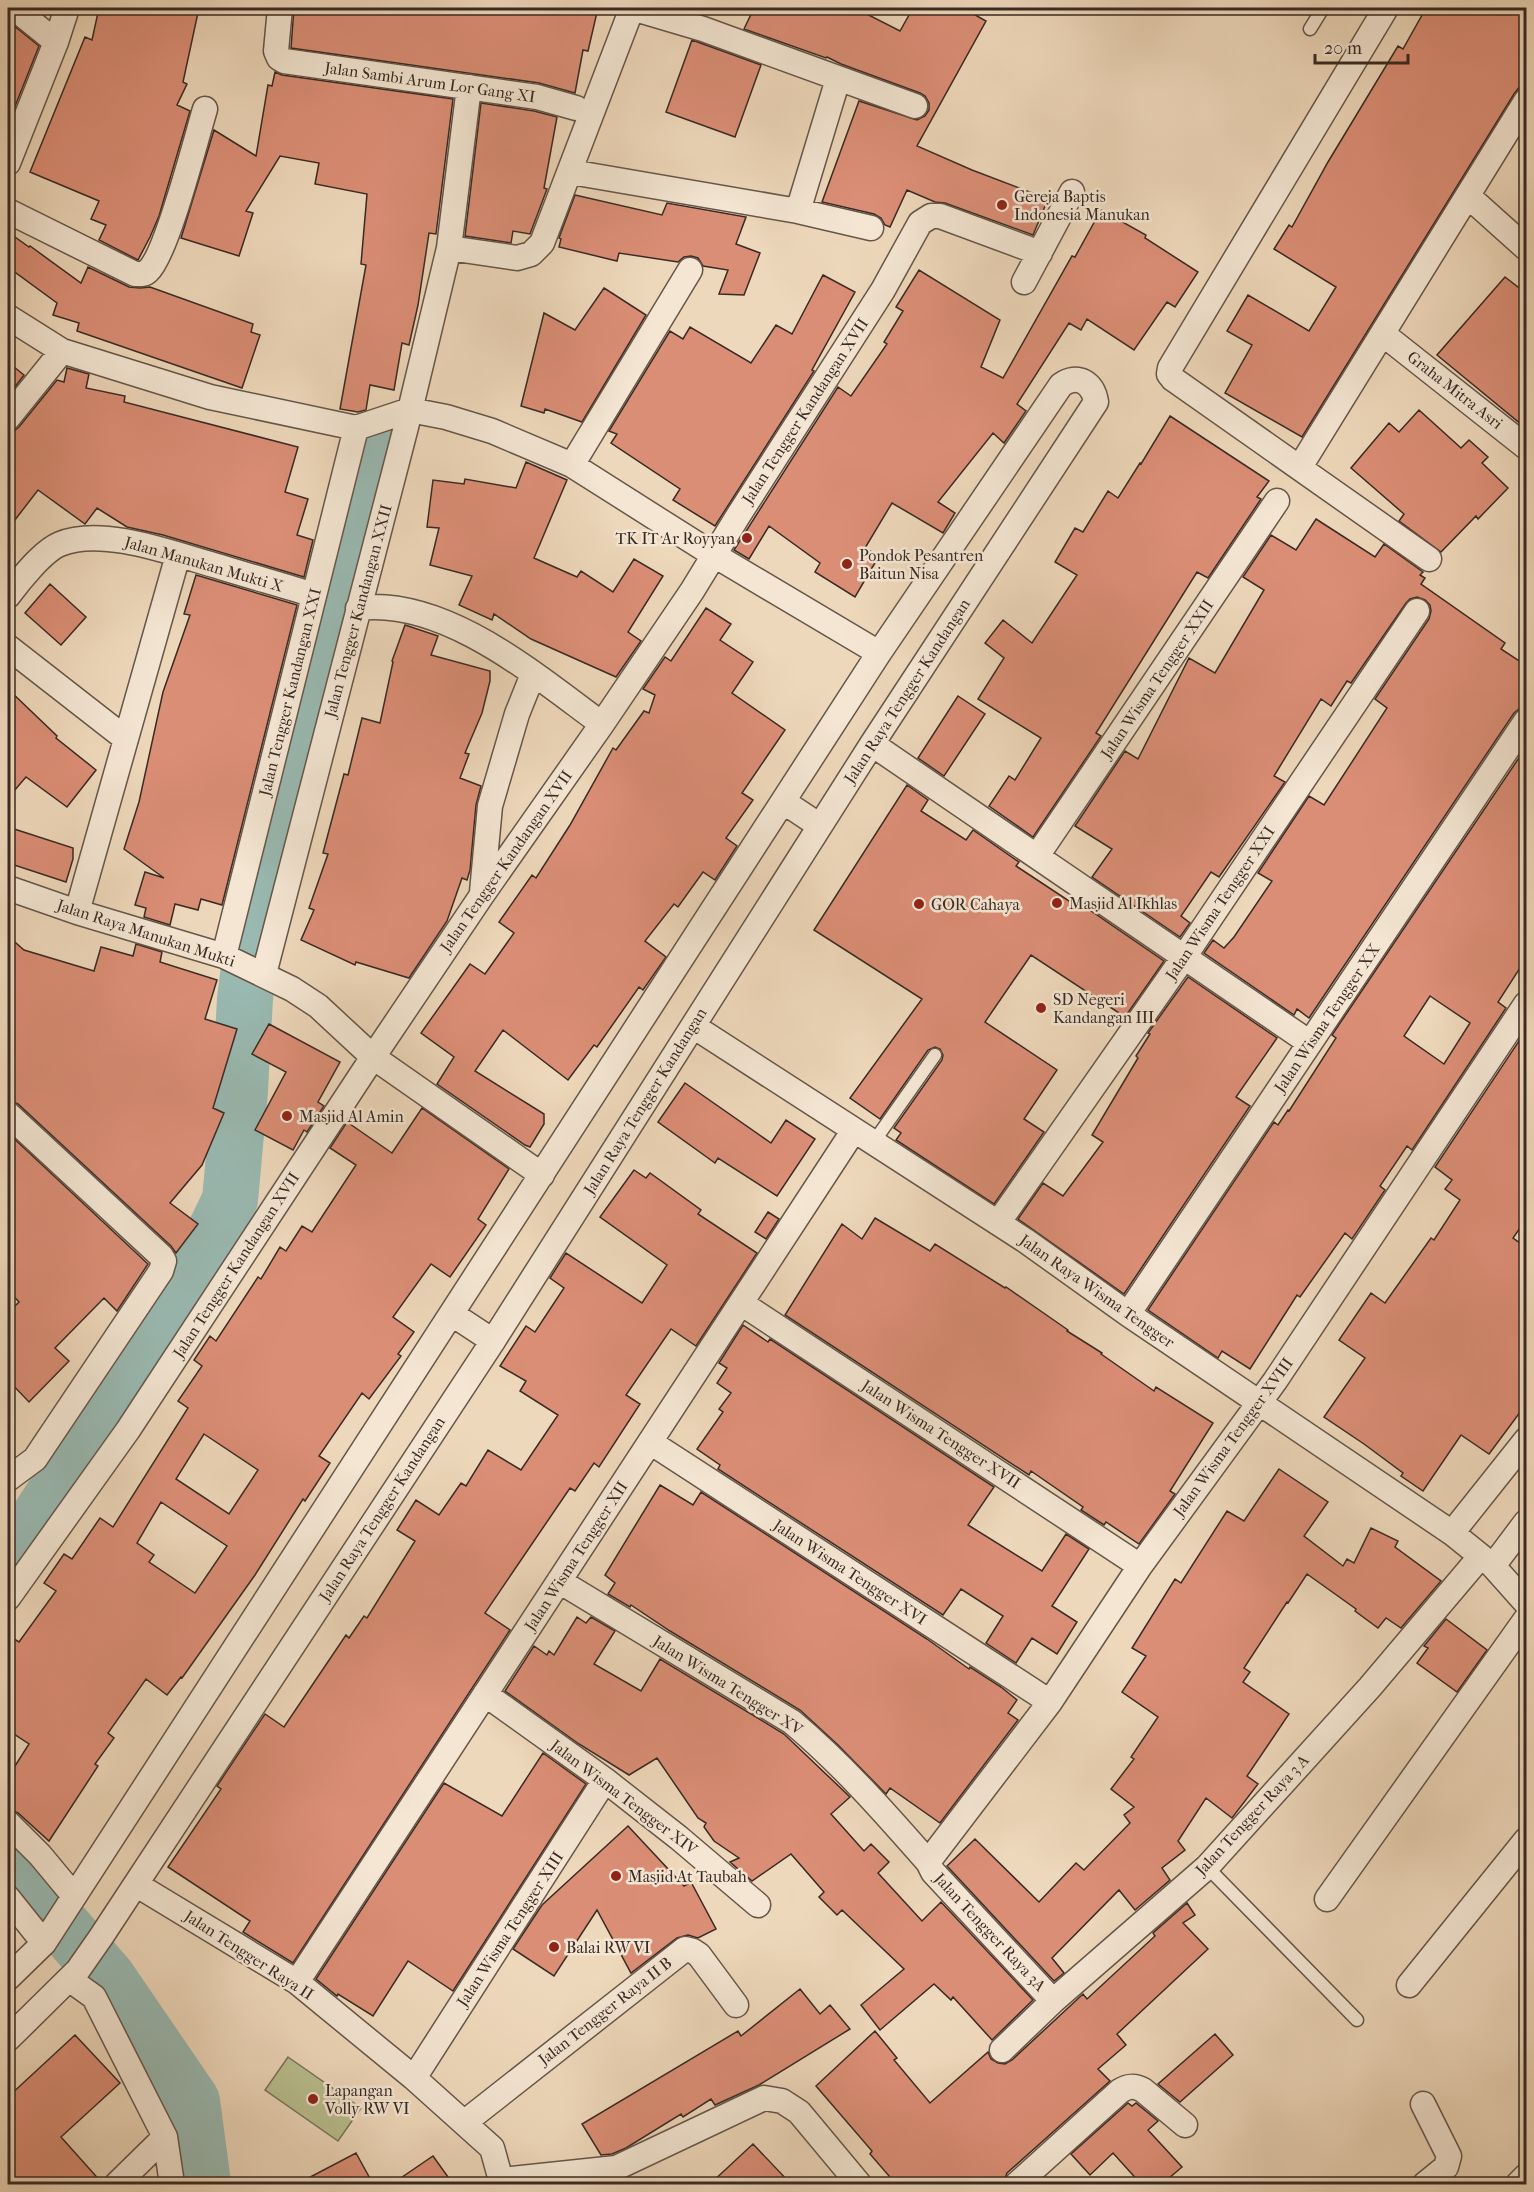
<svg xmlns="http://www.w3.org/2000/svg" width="1534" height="2192" viewBox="0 0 1534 2192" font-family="'IM FELL French Canon',serif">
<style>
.green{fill:#b9bf90;stroke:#78745a;stroke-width:1.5}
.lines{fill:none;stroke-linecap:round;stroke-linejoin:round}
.river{stroke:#99b9b1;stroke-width:56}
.building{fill:#db8e76;stroke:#382a24;stroke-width:1.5;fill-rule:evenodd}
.lane-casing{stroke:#66564a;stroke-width:15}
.street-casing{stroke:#66564a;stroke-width:27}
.lane{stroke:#f4e6d3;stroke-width:12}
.street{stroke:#f4e6d3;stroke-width:24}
.poi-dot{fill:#8f2418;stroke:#f4e6d3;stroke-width:2}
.labels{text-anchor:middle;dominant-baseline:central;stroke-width:5;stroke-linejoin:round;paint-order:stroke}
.street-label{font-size:16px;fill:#382a24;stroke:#f4e6d3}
.poi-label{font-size:16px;fill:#382a24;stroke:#f4e6d3;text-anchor:start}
</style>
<rect width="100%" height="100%" fill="#eed8bb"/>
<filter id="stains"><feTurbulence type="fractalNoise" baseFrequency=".00333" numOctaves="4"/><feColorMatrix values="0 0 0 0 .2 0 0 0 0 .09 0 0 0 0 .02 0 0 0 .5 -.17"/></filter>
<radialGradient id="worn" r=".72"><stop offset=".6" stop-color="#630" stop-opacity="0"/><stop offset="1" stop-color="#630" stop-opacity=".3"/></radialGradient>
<!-- green -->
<path class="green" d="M288 2057 361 2108 338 2141 265 2090Z"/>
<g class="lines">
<!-- river -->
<path class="river" d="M8 1564 183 1298 230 1200 240 1090 245 999 257 904 287 817 334 627 338 567 352 508 372 446
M8 1859 25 1882 108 1978 192 2101 203 2184"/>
</g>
<!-- building -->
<path class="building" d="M99 8H199L183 82 187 84 177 105 190 111 159 216 150 237 138 260 99 240 106 225 91 219 99 201 30 172 85 37 92 40Z
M294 8H336L377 14 378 8H598L588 51 583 50 575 93 539 83 291 48Z
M754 8H855L900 31 913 8H963L986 21 917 146 972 170 1048 199 1033 235 945 203 935 202 907 190 890 227 885 225 881 218 874 214 822 202 859 101 917 120 925 116 929 110V103L925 96 920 93 841 64 827 57 826 58 744 29Z
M1426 8H1527V77L1514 94 1302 437 1225 393 1252 345 1227 331 1248 295 1309 331 1336 287 1274 249 1289 225 1292 227 1328 162 1398 46 1403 49Z
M8 21 39 46 8 124Z
M692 40 761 65 735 137 666 112Z
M275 72 282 75 453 99 436 234 429 233 418 305 409 345 402 343 394 390 370 385 366 410 358 412 340 409 366 265 361 264 367 194 315 184 319 163 280 156 246 211 253 213 239 256 181 238 214 130 256 156 268 85 272 86Z
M481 103 534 111 557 117 544 188 547 189 530 234 513 231 511 243 465 236Z
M575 195 662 215 667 203 746 217 736 244 760 253 744 295 719 294 728 270 703 266 698 258 691 256 684 257 678 262 619 253 617 261 559 247 561 239 559 238Z
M1101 210 1146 235 1145 238 1198 272 1175 307 1167 302 1134 350 1087 319 1081 330 1069 323 1017 404 1026 411 1004 443 993 433 938 502 955 513 943 533 892 503 865 548 879 556 855 597 815 572 820 563 769 526 749 559 734 550 838 387 851 396 887 344 884 342 903 311 896 307 919 270 1000 320 981 367 1003 378 1072 256 1075 257Z
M8 232 29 247 30 246 81 283 88 267 129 287 140 288 150 287 253 324 251 332 260 335 242 388 77 331 79 323 53 315 57 303 8 267Z
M823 275 855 292 812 370 814 371 715 526 673 500 680 489 611 443 617 434 609 431 670 331 683 339 690 327 751 363 776 325 792 334Z
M1505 277 1527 294V429L1437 355Z
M604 288 646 315 582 422 545 409 544 413 521 406 544 313 575 330Z
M8 362 24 375 8 396Z
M67 368 89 374 86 388 125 396 124 402 298 447 285 492 308 499 297 535 313 540 304 577 163 535 127 527 97 508 85 524 38 490 8 529V432L14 431 19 427 57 380 64 382Z
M1419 410 1461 448 1469 440 1488 457 1482 463 1508 488 1478 519 1476 516 1441 552 1399 521 1404 514 1351 468 1389 423 1399 432Z
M1170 416 1269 481 1257 497 1261 499 1208 578 1197 572 1096 733 1101 736 1033 837 989 806 1009 776 1015 780 1041 738 978 699 1004 658 985 643 1003 620 1032 643 1077 575 1055 562 1075 528 1083 532 1108 491 1118 498 1140 463 1141 464Z
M526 462 567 480 534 558 577 577 581 571 613 592 634 559 663 576 628 632 641 641 616 677 531 639 494 614 492 620 459 605 472 576 430 565 439 528 427 527 433 480 464 484 465 479 516 488Z
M1316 519 1375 557 1384 544 1423 572 1420 575 1425 578 1421 584 1505 643 1501 649 1527 666V707L1519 709 1514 713 1309 1018 1297 1009 1294 1015 1204 953 1213 940 1224 948 1234 937 1272 881 1258 873 1309 796 1324 805 1387 708 1375 699 1429 619 1431 611 1430 605 1425 600 1417 597 1410 599 1406 603 1351 683 1347 681 1331 706 1321 699 1274 776 1285 782 1219 877 1211 872 1181 916 1190 923 1180 937 1092 877 1112 849 1075 826 1125 751 1138 759 1189 658 1215 673 1264 590 1243 577 1271 535 1296 550Z
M196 575 297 605 222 905 201 899 198 910 175 904 170 925 144 917 146 908 135 905 145 872 164 878 124 849 139 802 163 692 190 615 184 614Z
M50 584 86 617 61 645 25 613Z
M706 608 731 624 720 640 753 662 732 693 785 730 742 793 753 800 726 838 737 846 715 880 703 872 678 907 674 904 645 941 666 957 643 990 639 987 597 1047 594 1045 568 1080 503 1030 475 1071 544 1114V1124L530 1147 525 1145 437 1084 454 1057 421 1033 470 964 485 974 514 933 499 922 532 875 536 878 570 825 613 748 616 750 644 711 649 713 655 695 643 689 665 657 671 661Z
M405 625 438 636 431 655 490 671V681L482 713 465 753 469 754 460 778 481 786 476 805 470 870 467 880 462 878 447 921 409 978 356 962 355 965 301 940 314 910 309 908 328 854 323 853 344 774 348 775 362 718 380 723 393 662 392 661Z
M8 689 57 736 56 738 96 770 67 807 26 777 8 798Z
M958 696 985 714 944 776 918 758Z
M1527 746V957L1498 1002 1506 1008 1412 1150 1407 1146 1380 1186 1385 1190 1352 1239 1345 1233 1300 1297 1297 1295 1250 1369 1222 1351 1218 1358 1148 1310 1274 1122 1278 1125 1288 1110 1289 1111 1336 1038 1332 1035ZM1430 996 1470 1023 1444 1064 1404 1036Z
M907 785 928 800 921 811 966 840 973 830 1019 862 1016 866 1072 903 1075 900 1164 961 1125 1017 1031 955 985 1022 1057 1070 1024 1119 1044 1132 994 1204 896 1140 901 1133 894 1128 942 1060 943 1055 940 1049 935 1047 928 1050 880 1119 850 1098 922 999 814 930Z
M8 827 73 848V859L66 882 8 863Z
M8 936 24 950 94 971 101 947 133 956 136 944 162 952 160 962 217 980 205 1019 237 1029 213 1108 224 1113 202 1165 170 1203 198 1224 176 1253 171 1246 18 1104 8 1100Z
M1188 977 1277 1038 1236 1097 1250 1106 1124 1294 1018 1219 1043 1183 1063 1196 1103 1142 1092 1135 1138 1058 1136 1056 1150 1034 1148 1033Z
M269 1024 340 1062 318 1102 324 1106 307 1132 304 1130 293 1150 255 1130 286 1072 252 1054Z
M1527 1029V1218L1513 1238 1527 1248V1403L1489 1454 1461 1435 1423 1491 1401 1476 1403 1473 1364 1444 1324 1417 1365 1358 1339 1340 1371 1293 1385 1303 1431 1238 1434 1240 1460 1200 1445 1189 1452 1180 1435 1167Z
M685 1083 771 1143 786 1120 815 1139 777 1196 718 1158 715 1163 658 1122Z
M422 1108 509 1169 478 1219 486 1225 450 1277 431 1264 393 1317 414 1332 398 1354 401 1356 369 1399 362 1393 319 1456 330 1463 305 1501 303 1499 255 1575 182 1678 181 1677 167 1695 146 1679 108 1733 114 1738 95 1764 98 1766 49 1841 18 1813 8 1809V1777L29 1744 8 1730V1635L19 1642 56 1591 44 1583 64 1554 72 1559 100 1518 113 1527 188 1408 178 1401 202 1366 194 1360 210 1336 216 1341 258 1277 261 1279 280 1247 286 1251 302 1226 312 1232 356 1165 330 1148 347 1122 392 1153ZM204 1434 258 1470 229 1514 176 1479ZM161 1502 227 1546 195 1593 149 1562 154 1555 137 1543Z
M8 1133 148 1264 117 1311 104 1298 55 1348 69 1361 29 1402 8 1380V1313L19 1302 8 1290Z
M634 1170 646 1178 650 1173 701 1210 698 1214 757 1253 696 1346 671 1329 626 1395 640 1404 599 1467 594 1463 575 1491 570 1488 485 1613 510 1630 293 1963 243 1932 250 1921 168 1867 221 1789 217 1786 265 1714 284 1727 346 1635 349 1638 364 1616 367 1618 415 1541 397 1530 416 1500 439 1515 461 1483 466 1486 488 1450 521 1470 558 1415 520 1391 526 1381 500 1366 526 1326 535 1332 564 1288 550 1278 566 1253 642 1303 667 1265 600 1217Z
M768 1212 779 1219 766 1239 755 1232Z
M875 1218 930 1251 935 1244 1005 1288 1006 1287 1068 1330 1067 1331 1102 1353 1101 1354 1154 1391 1156 1387 1213 1423 1170 1491 1175 1494 1139 1544 1106 1522 1104 1525 1081 1510 1083 1507 1031 1471 1029 1475 785 1315 842 1224 862 1239Z
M743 1325 768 1342 770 1339 994 1487 968 1525 1042 1571 1066 1534 1089 1549 1052 1606 1077 1622 1057 1654 1032 1638 1016 1663 986 1643 1003 1616 961 1589 943 1615 718 1469 720 1465 697 1449 723 1412 719 1409 731 1393 717 1383 727 1368 719 1363Z
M1279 1469 1328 1502 1304 1536 1343 1566 1347 1559 1354 1563 1371 1528 1398 1541 1395 1547 1441 1581 1401 1628 1386 1618 1378 1628 1355 1611 1356 1609 1307 1574 1288 1603 1287 1602 1244 1668 1250 1672 1243 1682 1289 1714 1247 1776 1258 1784 1232 1818 1206 1798 1178 1841 1185 1850 1162 1868 1170 1880 1135 1910 1119 1890 1052 1958 1064 1973 1054 1981 947 1866 975 1839 1039 1902 1076 1863 1084 1870 1130 1823 1124 1815 1134 1807 1111 1789 1134 1759 1131 1757 1158 1717 1122 1692 1146 1656 1132 1648 1175 1579 1181 1583 1227 1511 1244 1521Z
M660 1485 693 1505 701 1492 927 1639 969 1669 970 1667 1001 1687 1017 1700 1008 1713 1018 1720 940 1823 890 1788 886 1794 838 1745 800 1710 670 1631 631 1605 630 1607 608 1594 615 1583 605 1575Z
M577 1617 586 1623 591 1617 615 1631 594 1664 641 1691 660 1659 784 1734 850 1797 831 1814 864 1851 871 1844 889 1862 878 1873 922 1921 941 1902 1033 2000 992 2040 953 1997 951 2000 934 1984 880 2030 861 2005 904 1969 842 1910 837 1915 819 1897 824 1892 791 1854 752 1881 730 1862 739 1858 714 1841 704 1827 706 1823 698 1818 657 1758 629 1775 579 1744 505 1691 534 1646 547 1655 549 1651 554 1655Z
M1446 1619 1487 1650 1457 1692 1417 1663 1428 1648 1424 1646Z
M543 1753 586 1784 453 1991 408 1961 373 2016 338 1994 337 1996 316 1979 444 1783 502 1816Z
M628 1826 684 1886 691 1882 716 1929 698 1938 688 1935 677 1938 631 1973 597 1910 554 1976 513 1949 542 1905Z
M1187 1903 1195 1915 1183 1923 1208 1949 1117 2034 1126 2045 1098 2069 1110 2081 1007 2173 1003 2184H896L870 2154 872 2151 816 2086 875 2031 897 2058 894 2060 930 2103 988 2052 991 2059 998 2063 1005 2064 1012 2060 1083 1994 1087 1999 1155 1936 1153 1933Z
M800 1989 820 2014 830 2005 850 2029 759 2085 715 2105 711 2099 683 2117 681 2114 626 2148 612 2154 601 2155 582 2124 738 2031 741 2036Z
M1215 2034 1233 2055 1180 2102 1158 2084Z
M75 2035 120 2083 61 2137 103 2184H8V2097Z
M1128 2103 1132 2106 1136 2103 1158 2121 1148 2130 1182 2167 1162 2184H1141L1113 2153 1090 2175 1071 2154Z
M753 2144 791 2184H710Z
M356 2153 373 2184H297Z
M433 2156 453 2184H392Z"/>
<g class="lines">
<defs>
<path id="lane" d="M1310 29 1323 8
M873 1143 935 1055
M1207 1867 1357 2020"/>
<path id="street" d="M14 8 56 42
M280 8 276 51 279 58 284 61 537 97 576 108
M1386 8 1170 368 1169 374 1173 379 1429 559
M8 163 56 42 67 8
M571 172 798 211 871 228
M1468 196 1526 248
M8 211 135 274C140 274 144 275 148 271 167 254 196 139 205 109
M798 211 838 79
M449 248 517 258 531 254 542 243 632 8 703 29 915 106
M1024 282 1072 192
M8 317 62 351 210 397 356 428
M1383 334 1526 447
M8 418 62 351
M356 428 410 410 446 417 492 431 572 465 714 555 879 653
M572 465 690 270
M1300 467 1526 101
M8 596C19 581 43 551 60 544 102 526 174 554 217 566 249 576 282 585 314 595
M358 608C445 597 536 676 602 724
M8 647 126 739
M872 744 1310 1043
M784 802 820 826
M1037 856 1277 501
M8 888 77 912 224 956 292 989 318 1006 373 1057 542 1175
M482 892 490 806 517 714 533 674
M77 912 178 555
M224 956 356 428
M264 974 406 427 449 248 469 87
M693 1026 1026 1241 1128 1314 1452 1533 1493 1566 1526 1603
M8 1114 161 1256 164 1261 161 1271 43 1447 35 1459 8 1479
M998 1223 1184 957 1417 611
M741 1303 1140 1566
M452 1314 493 1341
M1128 1314 1526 721
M650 1442 1050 1702
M1452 1533 1526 1440
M1493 1566 1526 1522
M559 1581 792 1722C842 1764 885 1813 928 1862L933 1872 1053 2001
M8 1598 128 1430 373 1057 482 895 602 724 692 591 738 516 883 290 920 223 931 216H940L1040 253
M485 1694 605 1780 679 1838 758 1905
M8 1823 40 1855 74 1896
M928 1862 1050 1702 1140 1566 1275 1381 1526 1004
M137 1885 297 1982 414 2078 492 2148 502 2184
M8 1898 44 1943
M1327 1899 1526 1619
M8 1978 44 1943 879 653 1061 385C1078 373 1093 383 1096 402L872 744 493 1341 101 1937 78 1970 8 2039
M69 1979 94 1997 165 2137 172 2184
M297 1982 854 1130
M1409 1985 1526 1840
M1002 2050 1053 2001 1207 1867 1370 1687 1480 1557
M414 2078 605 1780
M1423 2104 1449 2156 1446 2167 1425 2184
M465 2122 685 1949 693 1951 699 1955 736 2005
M502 2180 616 2168 764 2098 782 2101 799 2112 859 2184
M117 2184 165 2137
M1017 2184 1120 2091C1128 2086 1134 2085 1143 2090L1185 2125
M1518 2184 1526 2176"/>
</defs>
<!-- lane casing -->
<use href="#lane" class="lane-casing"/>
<!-- street casing -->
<use href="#street" class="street-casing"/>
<!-- lane -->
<use href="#lane" class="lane"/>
<!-- street -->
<use href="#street" class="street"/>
</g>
<!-- markers -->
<g class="poi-dot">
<circle cx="1002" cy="205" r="6"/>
<circle cx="747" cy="538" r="6"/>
<circle cx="847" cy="564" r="6"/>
<circle cx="1057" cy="903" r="6"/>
<circle cx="919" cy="904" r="6"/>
<circle cx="1041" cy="1008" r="6"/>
<circle cx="287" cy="1116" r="6"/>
<circle cx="616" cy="1876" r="6"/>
<circle cx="554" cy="1947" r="6"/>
<circle cx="313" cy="2099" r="6"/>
</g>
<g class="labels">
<!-- street labels -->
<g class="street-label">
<text transform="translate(430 82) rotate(8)">Jalan Sambi Arum Lor Gang XI</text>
<text transform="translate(1455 390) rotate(38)">Graha Mitra Asri</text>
<text transform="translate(805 411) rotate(-57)">Jalan Tengger Kandangan XVII</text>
<text transform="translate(204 564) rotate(16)">Jalan Manukan Mukti X</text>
<text transform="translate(358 611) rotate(-75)">Jalan Tengger Kandangan XXII</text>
<text transform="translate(1157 679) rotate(-56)">Jalan Wisma Tengger XXII</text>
<text transform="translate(907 691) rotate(-57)">Jalan Raya Tengger Kandangan</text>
<text transform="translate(290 692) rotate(-76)">Jalan Tengger Kandangan XXI</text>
<text transform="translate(506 861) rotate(-55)">Jalan Tengger Kandangan XVII</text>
<text transform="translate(1220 903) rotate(-56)">Jalan Wisma Tengger XXI</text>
<text transform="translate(146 933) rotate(18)">Jalan Raya Manukan Mukti</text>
<text transform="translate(1327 1018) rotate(-56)">Jalan Wisma Tengger XX</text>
<text transform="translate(645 1101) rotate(-58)">Jalan Raya Tengger Kandangan</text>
<text transform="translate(236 1265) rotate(-57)">Jalan Tengger Kandangan XVII</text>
<text transform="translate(1097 1291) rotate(35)">Jalan Raya Wisma Tengger</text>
<text transform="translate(941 1434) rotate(33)">Jalan Wisma Tengger XVII</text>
<text transform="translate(1233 1437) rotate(-54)">Jalan Wisma Tengger XVIII</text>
<text transform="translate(382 1509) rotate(-57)">Jalan Raya Tengger Kandangan</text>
<text transform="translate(576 1556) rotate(-57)">Jalan Wisma Tengger XII</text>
<text transform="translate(850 1572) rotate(33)">Jalan Wisma Tengger XVI</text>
<text transform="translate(728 1685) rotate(32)">Jalan Wisma Tengger XV</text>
<text transform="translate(624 1797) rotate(37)">Jalan Wisma Tengger XIV</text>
<text transform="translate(1252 1815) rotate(-47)">Jalan Tengger Raya 3 A</text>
<text transform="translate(510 1929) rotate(-57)">Jalan Wisma Tengger XIII</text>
<text transform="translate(990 1932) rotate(47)">Jalan Tengger Raya 3A</text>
<text transform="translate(249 1955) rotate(33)">Jalan Tengger Raya II</text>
<text transform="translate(605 2011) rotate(-38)">Jalan Tengger Raya II B</text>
</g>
<!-- poi labels -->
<g class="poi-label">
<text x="1014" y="196">Gereja Baptis<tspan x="1014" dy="18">Indonesia Manukan</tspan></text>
<text x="735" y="538" text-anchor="end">TK IT Ar Royyan</text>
<text x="859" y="555">Pondok Pesantren<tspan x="859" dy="18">Baitun Nisa</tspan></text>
<text x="1069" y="903">Masjid Al Ikhlas</text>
<text x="931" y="904">GOR Cahaya</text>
<text x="1053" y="999">SD Negeri<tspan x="1053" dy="18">Kandangan III</tspan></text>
<text x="299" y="1116">Masjid Al Amin</text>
<text x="628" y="1876">Masjid At Taubah</text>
<text x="566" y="1947">Balai RW VI</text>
<text x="325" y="2090">Lapangan<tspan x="325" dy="18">Volly RW VI</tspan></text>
</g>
</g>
<!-- margin -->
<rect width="1534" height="2192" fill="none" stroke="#eed8bb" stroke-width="30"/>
<rect x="9" y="9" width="1516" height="2174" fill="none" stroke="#382a24" stroke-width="3"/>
<rect x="15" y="15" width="1504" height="2162" fill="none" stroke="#382a24" stroke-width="1.5"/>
<!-- scale -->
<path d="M1315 54v9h93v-9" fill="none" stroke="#382a24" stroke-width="3"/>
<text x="1324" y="54" font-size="18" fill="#382a24" stroke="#f4e6d3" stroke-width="4.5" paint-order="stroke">20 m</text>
<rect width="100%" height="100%" filter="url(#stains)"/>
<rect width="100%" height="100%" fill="url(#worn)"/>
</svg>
